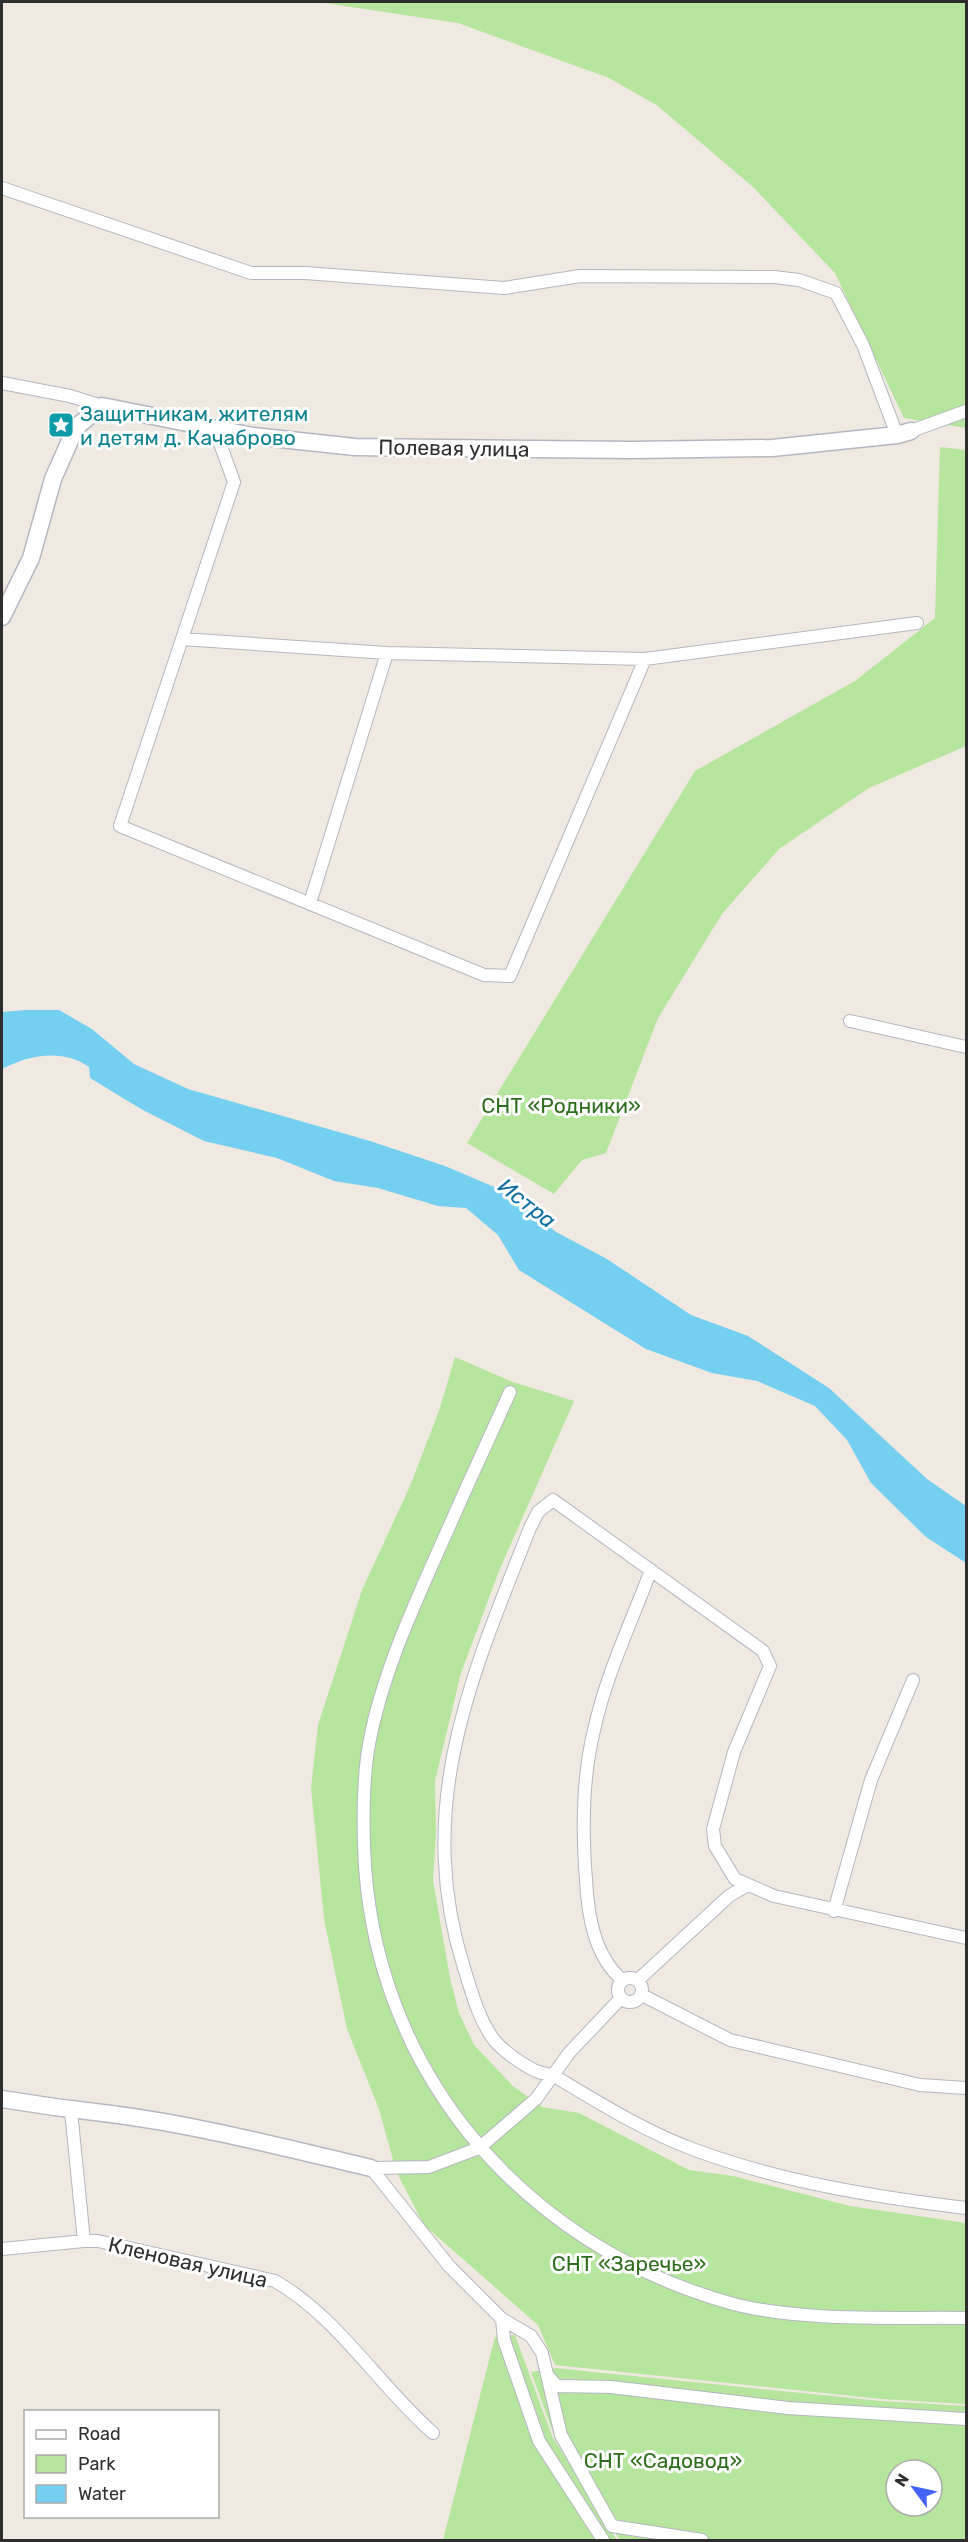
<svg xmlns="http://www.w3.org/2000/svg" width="968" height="2542" viewBox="0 0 968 2542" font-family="Rubik,sans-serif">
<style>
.green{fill:#b6e59e;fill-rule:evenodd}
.water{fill:#75cff0}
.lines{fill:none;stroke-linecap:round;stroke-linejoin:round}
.minor-casing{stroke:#b4b7c1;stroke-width:14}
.tertiary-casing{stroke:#b4b7c1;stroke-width:19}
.minor{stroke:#fff;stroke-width:12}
.tertiary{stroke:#fff;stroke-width:16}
.labels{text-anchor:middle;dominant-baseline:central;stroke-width:6;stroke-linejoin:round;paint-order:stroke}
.culture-label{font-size:21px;fill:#0d838f;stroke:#fff;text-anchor:start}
.street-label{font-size:21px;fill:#2e2e2e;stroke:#fff}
.park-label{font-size:21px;fill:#2c6e1b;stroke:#fff}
.water-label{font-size:22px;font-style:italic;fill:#0d6fa3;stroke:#fff}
</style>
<rect width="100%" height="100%" fill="#efe9e1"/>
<!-- green -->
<path class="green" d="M318 2H966V428L904 418 835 273 753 187 658 106 609 78 458 23Z
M940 447 966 450V746L869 788 779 849 722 914 658 1018 606 1153 582 1160 554 1194 467 1143 695 771 855 681 935 618Z
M455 1357 513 1382 574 1401 499 1571 461 1673 435 1781 436 1834 433 1880 450 1978 459 2013 474 2045 513 2086 542 2107 579 2113 689 2170 733 2176 850 2206 966 2223V2404L882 2399 555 2365 538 2325 424 2225 396 2171 379 2109 347 2029 324 1919 311 1788 318 1725 362 1590 410 1486 439 1411Z
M515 2335 552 2436 617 2540H443L495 2337Z
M555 2368 881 2401 966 2406V2540H620L554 2435 531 2372ZM896 2470H932V2506H896Z"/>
<!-- water -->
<path class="water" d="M25 1010H59L92 1029 134 1064 188 1089 370 1141 445 1166 506 1192 556 1232 607 1259 691 1315 748 1336 829 1388 927 1479 966 1506V1563L926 1537 871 1483 847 1440 815 1406 757 1381 712 1373 646 1349 519 1270 498 1235 466 1208 438 1206 378 1188 334 1181 277 1158 204 1141 141 1109 90 1078 89 1067C63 1048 28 1055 2 1069V1012Z"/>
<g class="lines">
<defs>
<path id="minor" d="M2 188 251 273H305L504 288 580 276 774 277 799 280 836 293 863 345 897 435
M2 383 70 396 102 406
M215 430 234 482 120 826 484 975 510 976 645 659
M911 431 966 411
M182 639 387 653 645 659 917 623
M310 903 387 653
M850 1021 966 1047
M510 1392C486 1444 463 1495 440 1547 412 1610 382 1675 369 1744 363 1778 363 1811 364 1845 370 2067 520 2244 730 2303 798 2322 895 2317 966 2318
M834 1911 871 1780 913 1680
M966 1938 774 1896 735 1879 715 1846 713 1829 734 1752 770 1666 763 1651 553 1500 538 1512 530 1528C471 1677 413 1806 464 1968 472 1993 478 2018 494 2040 503 2051 523 2065 536 2071 543 2074 550 2074 556 2077 601 2104 646 2132 695 2150 782 2182 875 2197 966 2208
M618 1990a12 12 0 1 1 24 0a12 12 0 1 1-24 0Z
M622 1980C594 1955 588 1916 586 1880 582 1830 582 1779 594 1730 606 1675 631 1623 651 1570
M638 1980 729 1896 746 1886
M642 1995 730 2040 920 2085 966 2088
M71 2111 84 2241H98L275 2281C339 2318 378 2385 433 2433
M371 2168 449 2266 502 2319 531 2336 542 2353 561 2435 612 2526 702 2540
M371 2168 429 2167 479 2148 536 2099 569 2053 621 1998
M2 2249 84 2241
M502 2319 504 2340 539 2441 603 2540
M548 2376 557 2386 611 2387 788 2408 966 2419"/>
<path id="tertiary" d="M2 617 31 558 53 479 76 427 102 406 253 436 355 447 634 450 772 448 897 435 911 431
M2 2099C38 2105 74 2110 111 2114 198 2125 285 2148 371 2168"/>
</defs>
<!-- minor casing -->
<use href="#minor" class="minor-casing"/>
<!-- tertiary casing -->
<use href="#tertiary" class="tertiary-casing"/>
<!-- minor -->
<use href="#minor" class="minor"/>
<!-- tertiary -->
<use href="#tertiary" class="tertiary"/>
</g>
<!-- icons -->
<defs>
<symbol id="sight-square" viewBox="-11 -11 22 22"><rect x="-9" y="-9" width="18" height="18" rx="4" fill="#0f9aa8" stroke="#fff"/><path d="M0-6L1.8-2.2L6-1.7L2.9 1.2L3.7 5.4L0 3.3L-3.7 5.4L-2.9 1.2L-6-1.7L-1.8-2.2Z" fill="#fff"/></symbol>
</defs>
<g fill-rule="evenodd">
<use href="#sight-square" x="46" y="410" width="30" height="30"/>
</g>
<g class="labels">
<!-- culture labels -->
<g class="culture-label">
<text x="80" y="413">Защитникам, жителям<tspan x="80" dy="24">и детям д. Качаброво</tspan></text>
</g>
<!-- street labels -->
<g class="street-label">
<text transform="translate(454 448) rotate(1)">Полевая улица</text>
<text transform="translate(188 2262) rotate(13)">Кленовая улица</text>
</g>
<!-- park labels -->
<g class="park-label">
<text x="561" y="1105">СНТ «Родники»</text>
<text x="629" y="2263">СНТ «Заречье»</text>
<text x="663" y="2460">СНТ «Садовод»</text>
</g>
<!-- water labels -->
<g class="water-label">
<text transform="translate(527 1203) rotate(38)">Истра</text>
</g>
</g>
<!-- border -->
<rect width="968" height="2542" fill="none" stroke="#2e2e2e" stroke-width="6"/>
<!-- legend -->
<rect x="24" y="2410" width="195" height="108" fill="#ffffff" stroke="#ababab" stroke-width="1.5"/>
<rect x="36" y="2430" width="30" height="9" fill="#ffffff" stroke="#ababab" stroke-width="1.5"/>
<text x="78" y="2440" font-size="18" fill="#2e2e2e">Road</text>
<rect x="36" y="2455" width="30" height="18" fill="#b6e59e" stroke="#ababab" stroke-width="1.5"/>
<text x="78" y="2470" font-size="18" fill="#2e2e2e">Park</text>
<rect x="36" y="2485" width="30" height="18" fill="#75cff0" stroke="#ababab" stroke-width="1.5"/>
<text x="78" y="2500" font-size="18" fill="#2e2e2e">Water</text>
<!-- north arrow -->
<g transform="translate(914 2488) rotate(303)"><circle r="28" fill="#ffffff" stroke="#ababab" stroke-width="1.5"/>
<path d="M0-4.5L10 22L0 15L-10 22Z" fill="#4264fb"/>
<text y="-9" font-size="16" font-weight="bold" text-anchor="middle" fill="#2e2e2e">N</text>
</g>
</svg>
